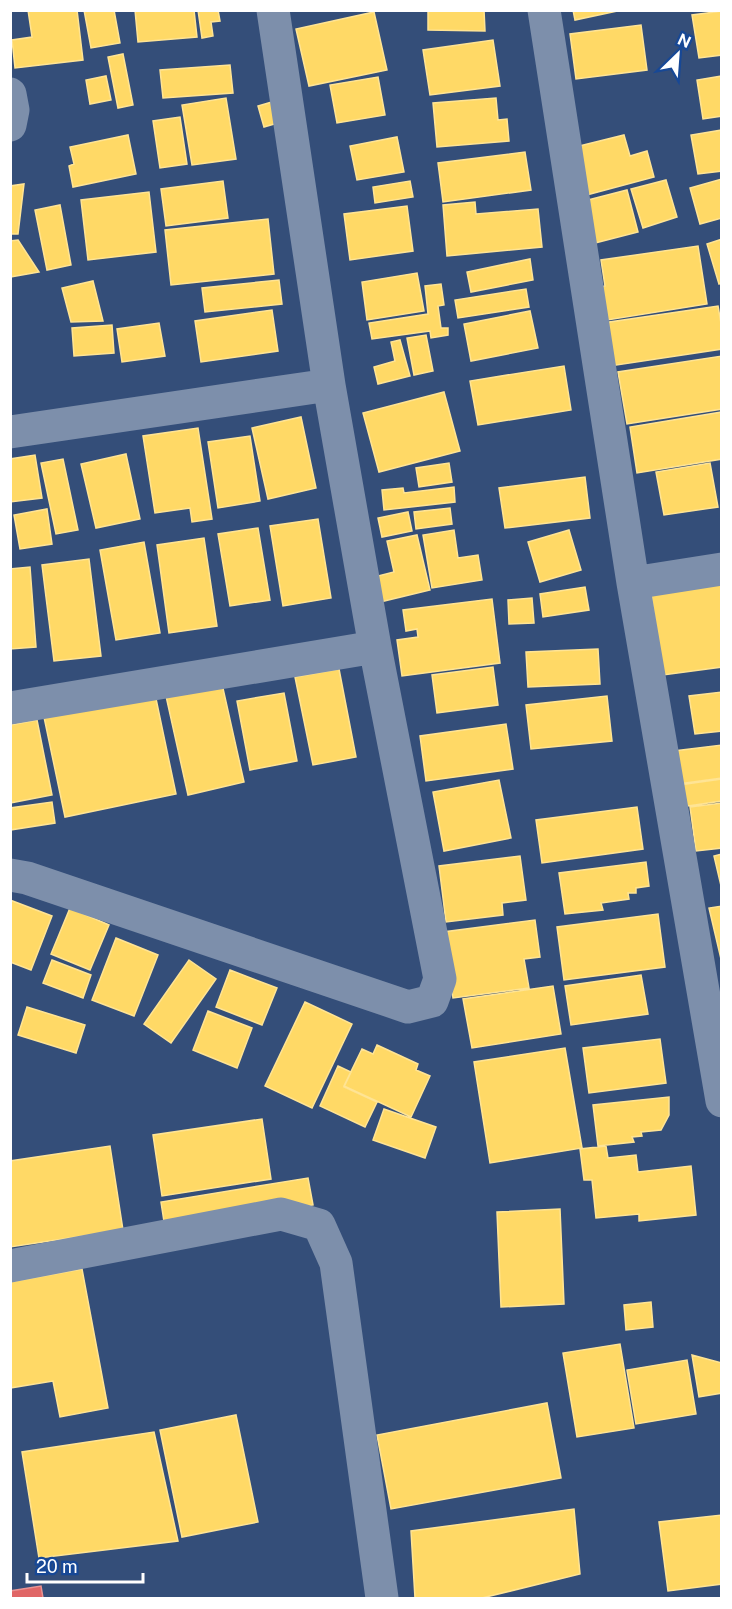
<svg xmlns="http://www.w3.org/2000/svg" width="732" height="1609" viewBox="0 0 732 1609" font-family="'Public Sans',sans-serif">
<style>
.homes{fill:#ffd966;stroke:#ffe494;stroke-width:1.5}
.shops{fill:#e06666;stroke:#e99494;stroke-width:1.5}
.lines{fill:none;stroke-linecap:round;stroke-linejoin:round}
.minor{stroke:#7d8fab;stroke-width:33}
</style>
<rect width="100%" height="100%" fill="#344e79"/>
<!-- homes -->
<path class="homes" d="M28 10H77L83 60 15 68 12 40 32 37Z
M84 10H114L120 43 91 48Z
M135 10H194L197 37 138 42Z
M198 10H218L220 21 211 22 213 36 202 38Z
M428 10H484L485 31 428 30Z
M573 10H622L575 20Z
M722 11V55L699 58 692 15Z
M374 12 387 70 309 86 296 29Z
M641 25 647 70 576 79 570 34Z
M493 40 500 86 430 95 423 50Z
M123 54 133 105 118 108 108 57Z
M230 65 233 93 163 98 160 70Z
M106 76 111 100 90 104 86 80Z
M722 76V116L703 119 697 80Z
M378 77 385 115 337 123 330 85Z
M226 98 236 159 192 165 182 105Z
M496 98 498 120 507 119 509 141 437 147 433 103Z
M282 99 288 120 264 127 258 106Z
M180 117 187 164 160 168 153 121Z
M722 130V171L698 174 691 135Z
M128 135 136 174 73 187 69 166 74 164 70 147Z
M624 135 630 156 647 151 654 177 579 197 567 149Z
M397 137 404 172 357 180 350 146Z
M525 152 531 190 443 202 438 163Z
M722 179V218L700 224 690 188Z
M666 180 677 217 643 228 631 189Z
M223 181 228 218 166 226 161 189Z
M410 181 413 197 375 203 373 187Z
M24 184 18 234H10V186Z
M627 190 638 232 591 244 580 202Z
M149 192 156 252 88 260 81 200Z
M475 202 476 214 538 209 542 247 447 256 443 205Z
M60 205 71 265 47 270 35 210Z
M407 206 413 251 350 260 344 214Z
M268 219 274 274 171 285 165 230Z
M722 239V283L719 284 707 244Z
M18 240 39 272 10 277V241Z
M698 246 707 304 601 321 595 288 605 286 601 260Z
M530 259 533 280 471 292 467 272Z
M417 273 424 311 367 320 362 282Z
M279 280 282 304 205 312 202 288Z
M93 281 103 321 71 322 62 288Z
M441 284 444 305 438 306 441 328H448V335L431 338 430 331 372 339 369 323 428 314 425 286Z
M526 289 529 307 458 318 455 300Z
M718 306 722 329V349L610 366 603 323Z
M272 310 278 351 201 362 195 321Z
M530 311 538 348 471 361 464 324Z
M159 323 165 356 122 362 117 329Z
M112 325 114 353 74 356 72 328Z
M426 335 433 371 414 375 407 338Z
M400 340 410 376 378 384 374 367 395 361 391 342Z
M722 356V409L627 424 618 372Z
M564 366 571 410 478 425 470 381Z
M444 392 460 451 379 472 363 413Z
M722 412V459L637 473 630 427Z
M301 417 316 488 268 499 252 428Z
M198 428 212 519 192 522 190 508 155 513 143 436Z
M250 436 260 501 218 508 208 442Z
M126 454 140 519 96 528 81 464Z
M35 455 42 498 10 502V459Z
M63 459 78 530 56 534 41 463Z
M449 463 452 482 419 487 416 468Z
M710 463 718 507 664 515 656 472Z
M585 477 590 518 505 528 499 488Z
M454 487 455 502 384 510 382 490 403 488 404 493Z
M450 508 452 524 416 529 414 512Z
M47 509 52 544 20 549 14 515Z
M408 512 412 531 382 537 378 518Z
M318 519 331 598 283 606 270 526Z
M258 528 270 600 230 606 218 534Z
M454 530 458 558 478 555 482 580 432 588 423 535Z
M569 530 581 570 540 582 528 542Z
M417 535 430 590 380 602 374 577 394 572 387 541Z
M204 538 217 626 169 633 157 545Z
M144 542 160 633 116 640 100 550Z
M89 559 101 656 54 661 42 565Z
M30 567 36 647 10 649V569Z
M722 583V667L663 675 651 593Z
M585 587 589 610 543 617 540 594Z
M532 598 534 623 509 624 508 600Z
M492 599 500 663 402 676 397 640 418 637 417 629 406 631 403 610Z
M598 649 600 684 528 687 526 652Z
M493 667 498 705 437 713 432 675Z
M339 669 356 757 313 765 295 677Z
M222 684 244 782 188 795 166 696Z
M722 692V731L695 734 689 696Z
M284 693 297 761 250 770 237 701Z
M155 694 176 794 65 817 44 717Z
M607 696 612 741 531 749 526 705Z
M37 720 52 795 10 803V725Z
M506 724 513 769 426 781 420 736Z
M722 745V778L678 784 674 751Z
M722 779V801L681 807 679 785Z
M499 780 511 838 444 851 433 792Z
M52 802 55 823 10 830V808Z
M722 803V848L696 851 690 807Z
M637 807 643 849 542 863 536 820Z
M722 854V890L714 856Z
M520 856 526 900 502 903 503 915 446 922 439 866Z
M646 862 649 886 636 888V893H628L629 899 601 903 603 910 565 914 559 873Z
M10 900 52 916 31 970 10 962Z
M722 906V959H721L709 908Z
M70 908 109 925 90 970 51 954Z
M658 914 665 967 564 980 557 927Z
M535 920 540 957 524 959 529 988 453 998 443 932Z
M116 938 158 955 134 1016 92 1000Z
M52 960 91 975 83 998 43 983Z
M189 960 216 979 171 1043 144 1024Z
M230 970 277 988 262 1025 216 1007Z
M641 975 648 1014 571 1025 565 986Z
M553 986 561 1034 472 1048 463 999Z
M305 1002 352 1024 312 1108 265 1086Z
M27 1007 85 1025 76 1053 18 1035Z
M208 1011 252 1028 237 1068 193 1050Z
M660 1039 666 1083 589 1093 583 1048Z
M377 1045 418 1064 416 1070 430 1076 411 1117 344 1086 362 1049 373 1054Z
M565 1048 582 1148 490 1163 474 1062Z
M338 1066 351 1072 344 1087 377 1102 365 1127 320 1106Z
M669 1097V1115L661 1130 641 1132 642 1136 632 1137 634 1142 598 1146 593 1105Z
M384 1109 436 1127 425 1158 373 1140Z
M262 1119 271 1179 162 1196 153 1135Z
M110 1146 123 1230 10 1247V1161Z
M606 1146 608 1158 636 1155 638 1172 691 1166 696 1215 639 1221V1214L596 1218 592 1180H584L580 1149Z
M308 1178 313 1205 165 1228 161 1202Z
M560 1209 564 1304 501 1307 497 1212Z
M82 1269 108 1408 60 1417 53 1381 10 1388V1282Z
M651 1302 653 1327 626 1330 624 1305Z
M620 1344 634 1428 577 1437 563 1353Z
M692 1355 722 1363V1393L699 1397Z
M687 1360 696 1414 636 1424 627 1370Z
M547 1403 561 1478 391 1509 377 1435Z
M236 1415 258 1522 182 1537 160 1430Z
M154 1432 178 1541 39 1558 22 1452Z
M574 1509 580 1574 482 1598H415L411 1531Z
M722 1515V1584L668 1591 659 1522Z"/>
<!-- shops -->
<path class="shops" d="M41 1586 43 1598H10V1591Z"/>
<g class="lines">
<!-- minor -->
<path class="minor" d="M544 10 633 583 722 1101
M10 94 13 110 10 125
M10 432 329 385
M633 583 722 569
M10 708 375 647
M10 875 27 878 408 1007 432 1001 440 979 375 647 329 385 273 10
M10 1266 281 1214 319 1225 336 1263 382 1598"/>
</g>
<!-- border -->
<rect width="732" height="1609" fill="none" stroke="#ffffff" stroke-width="24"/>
<!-- north arrow -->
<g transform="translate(678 54) rotate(25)" stroke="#174896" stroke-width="4.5" paint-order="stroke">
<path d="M0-4.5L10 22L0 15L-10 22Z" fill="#ffffff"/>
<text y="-9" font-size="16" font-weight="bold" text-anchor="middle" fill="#ffffff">N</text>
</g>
<!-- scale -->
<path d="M27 1573v9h116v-9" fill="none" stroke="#ffffff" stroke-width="3"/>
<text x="36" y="1573" font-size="18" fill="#ffffff" stroke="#174896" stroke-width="4.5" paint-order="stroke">20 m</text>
</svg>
